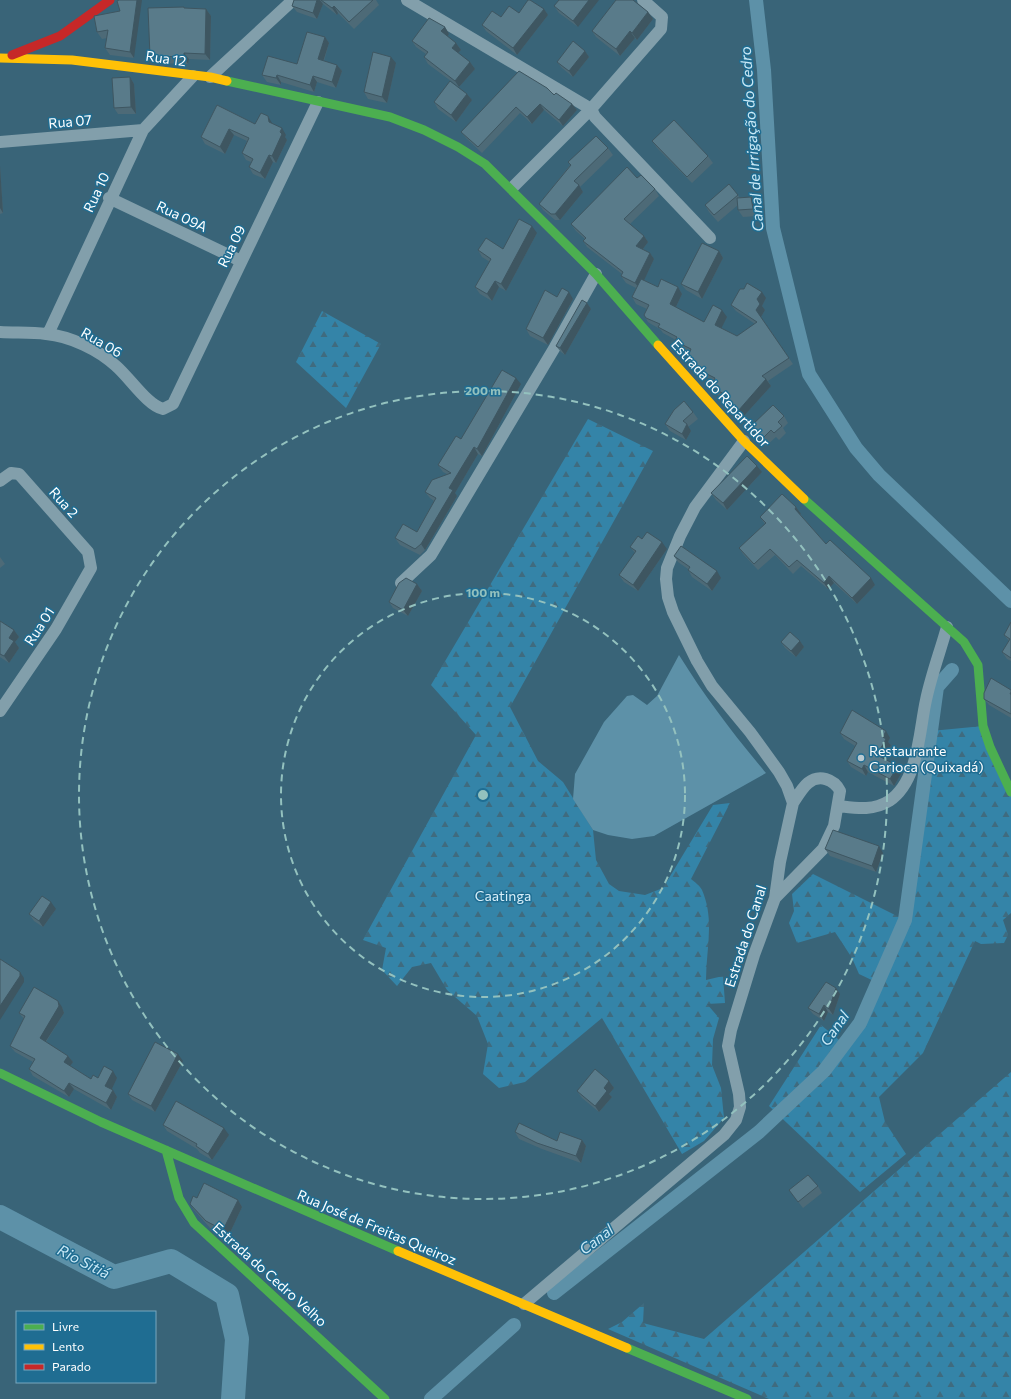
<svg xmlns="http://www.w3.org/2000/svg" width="1011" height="1399" viewBox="0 0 1011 1399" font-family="Commissioner,sans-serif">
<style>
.forest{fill:url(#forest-firs)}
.water{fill:#5d91a8}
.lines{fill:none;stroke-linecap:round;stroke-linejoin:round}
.canal{stroke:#5d91a8;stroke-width:14}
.river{stroke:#5d91a8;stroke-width:24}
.street{stroke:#829fab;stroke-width:12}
.fast{stroke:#4caf50;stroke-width:9}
.slow{stroke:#ffc107;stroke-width:9}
.jam{stroke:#c62828;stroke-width:9}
.wall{fill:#4d6a77}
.shaded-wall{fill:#3e5661}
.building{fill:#597b8a;stroke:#3e5661}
.ring{fill:none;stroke:#93c1be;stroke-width:2;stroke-dasharray:7 5}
.poi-dot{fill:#bac9d0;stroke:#1f6d92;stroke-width:1.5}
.labels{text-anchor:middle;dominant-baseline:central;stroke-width:3;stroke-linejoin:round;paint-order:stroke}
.street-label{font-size:14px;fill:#fff;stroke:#1f6d92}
.poi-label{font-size:14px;fill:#fff;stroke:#1f6d92;text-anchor:start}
.park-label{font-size:14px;fill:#d7effa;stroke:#1f6d92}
.water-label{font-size:15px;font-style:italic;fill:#cae9f6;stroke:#1f6d92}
.centre{fill:#93c1be;stroke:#1f6d92;stroke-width:2}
.ring-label{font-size:12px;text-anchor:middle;font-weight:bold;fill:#93c1be;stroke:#1f6d92;stroke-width:3;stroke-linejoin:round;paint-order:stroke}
</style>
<defs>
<pattern id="forest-firs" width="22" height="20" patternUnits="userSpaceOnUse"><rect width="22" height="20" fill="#3484a8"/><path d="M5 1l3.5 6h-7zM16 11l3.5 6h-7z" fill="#3f6b7f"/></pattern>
</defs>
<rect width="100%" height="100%" fill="#396478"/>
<!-- forest -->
<path class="forest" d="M322 311 381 344 346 408 296 362Z
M588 419 653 451 510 707 538 761 563 782 593 830 596 860 609 884 619 891 645 895 663 888 713 805 730 803 691 879C695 882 700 886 702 890 715 920 706 949 706 980L723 976 725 1003 707 1004 719 1018 713 1039 712 1065 721 1088 724 1118 704 1141 682 1154 602 1018 525 1082 499 1088 483 1074 488 1044 477 1016 447 990 431 963 412 967 397 986 382 970 386 948 363 940 476 735 431 685Z
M983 726 1011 790V913L1003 920 1008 935 1004 943 981 944 975 941 923 1053 879 1097 885 1122 906 1154 860 1192 769 1106 821 1025 844 1044 860 1023 878 983 859 974 852 958 835 932 797 943 789 923 794 911 792 894 813 874 905 920 931 731Z
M1011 1072V1399H769L608 1329 622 1322 644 1303 643 1323 704 1339Z"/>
<!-- water -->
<path class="water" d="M679 655C705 697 734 735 766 773L654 836 632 839 608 835 593 830 573 799 575 774 604 722 627 696 633 695 647 705 657 696Z"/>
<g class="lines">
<!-- canal -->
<path class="canal" d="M756 0 764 70 773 228 809 374 856 448 879 475 1011 601
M554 1293 759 1132 824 1071 860 1023 905 920 937 687 952 670
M431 1399 514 1325"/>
<!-- river -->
<path class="river" d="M0 1217 114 1277 171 1261 227 1295 237 1339 233 1399"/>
<!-- street -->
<path class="street" d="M407 0 591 109 595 117 710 238
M210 77 293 0
M0 142 143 130
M512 188 591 109 661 29 662 17 643 0
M109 198 241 261
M0 332C15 333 31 332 46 334 70 336 99 350 116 366 130 378 147 405 163 409L173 404 318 102
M48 334 143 130 193 76
M0 481 11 473 19 474 88 552 91 568 56 629 0 711
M401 583 431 555 555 347 596 274
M839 806C856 808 873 811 889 801 919 781 919 731 926 700 931 676 940 652 947 627
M775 898 823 849 834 826 840 791C834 779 819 774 808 783 802 788 797 797 793 803
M524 1304 724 1135 736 1120 740 1107 739 1094 728 1046 731 1030 754 955 775 898 780 862 793 803 787 786 779 772 750 732 712 686 697 661 673 612 668 597 666 579 667 568 680 536 695 507 744 441"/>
<!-- fast -->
<path class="fast" d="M227 81 390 117 424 130 458 147 485 164 596 274 658 345
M804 499 964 642 978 665 983 726 990 747 1011 792
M0 1073 101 1122 398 1251
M166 1150 179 1198 194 1223 385 1399
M627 1348 747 1399"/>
<!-- slow -->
<path class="slow" d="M0 58 72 60 210 77 227 81
M658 345 744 441 804 499
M398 1251 627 1348"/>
<!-- jam -->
<path class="jam" d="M12 55 60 36 110 0"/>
</g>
<!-- wall -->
<path class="wall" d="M119 0 134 58 110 55 105 48 107 38 102 39 97 32 120 11Z
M294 0H376L379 5 354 29 338 13 337 15 323 4 317 19 297 12 292 6Z
M559 0 578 27 559 13 554 6Z
M184 7 185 8 206 9 211 16 210 60 189 59 188 64 155 63 150 56Z
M544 9 548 15 517 55 486 31 482 25 501 17Z
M648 12 653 19 637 40 635 38 620 56 596 37 592 31Z
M445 27 449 34 447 36 456 43 461 50 458 53 470 62 475 69 459 87 428 64 424 57 426 54 416 47 412 41Z
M325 37 329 43 324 61 337 65 342 71 336 88 317 82 314 92 281 82V85L267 82 262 75 297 64Z
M585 51 589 57 573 77 562 68 557 62Z
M396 63 387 103 368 99 364 92Z
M519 71 554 95 572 104 577 110 563 126 544 110 532 124 520 113 482 153 466 138 461 132Z
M130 77 134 84 136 114H118L114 108Z
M467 94 472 100 456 122 438 109 434 102Z
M217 105 255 124 272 123 286 135 285 137 287 140 276 163 273 162 265 179 253 174 249 167 251 162 246 160 242 153 247 141 234 135 225 154 205 144 201 137Z
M652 141 708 156 713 163 692 183 657 148Z
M608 148 613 155 580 187 583 192 560 220H555L543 210 539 204 570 165 568 162Z
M0 166 3 213 0 214Z
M637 178 655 189 659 196 630 224 644 236 648 242 643 249 650 253 654 259 644 280 658 287H678L682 294 676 307 704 322 727 317 721 328 737 336 755 324 736 311 731 305 766 298 762 306 765 310 761 317 793 364 768 381 771 386 742 418 728 405 724 398 715 394 711 387 714 381 700 374 697 370 690 367 686 361 690 352 680 347 675 341 676 340 663 333 660 329 651 324 648 322 644 315 647 309 636 304 632 297 636 288 626 283 621 276 622 274 587 247 583 241 585 239 576 231 571 224Z
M738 195 740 198 751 197 756 204 757 216 743 217 738 210V205L718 222 709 212 705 205Z
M537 233 506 291 499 287 492 301 480 294 475 287 490 262 482 257 478 250 503 249Z
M719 251 723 258 702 299 686 290 681 284Z
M557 297 573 299 548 345 530 336 526 329Z
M587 303 591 309 565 355 561 352 556 346Z
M521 384 482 456 478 454 455 493 457 496 425 550 420 555 400 545 395 538 417 532 434 501 430 498 425 492 447 474 443 472 438 465 461 439Z
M693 412 698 419 688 427 691 431 686 440 670 431 665 424Z
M784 416 788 423 783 428 786 433 779 440 776 437 766 446 754 434 750 427Z
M762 472 727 510 716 500 711 493Z
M796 507 801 514H800L826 544 875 585 857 604 834 583 828 589 801 566 793 574 775 555 758 570 743 554 739 548 765 524 760 517Z
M642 539 667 549 638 591 624 582 619 575 635 553 630 547Z
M674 556 721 578 712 591 692 577 688 570V569L678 562Z
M0 557 5 564 0 568Z
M417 584 422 591 408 616 393 608 389 602Z
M0 621 14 630 19 637 15 642 19 648 9 663 0 657Z
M1011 622V661L1007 659 1002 652 1009 641 1004 635Z
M800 641 804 647 796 657 785 648 781 642Z
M1011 690V718L989 705 984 699Z
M840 733 890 738 888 742 891 745 884 758 902 772 894 786 868 772 866 776 851 767 847 761 855 746 844 739Z
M825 849 883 853 876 872 830 856Z
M56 909 43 927 34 921 29 914Z
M836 988 840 994 833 1015 828 1012 824 1021 813 1014 808 1008Z
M62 1007 64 1013 46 1042 68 1056 73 1062 70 1066 91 1079 98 1078H117L111 1090H113L117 1097 111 1110 74 1089 69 1097 33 1076 29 1069 33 1062 15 1052 10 1046 24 1019 19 1013Z
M183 1061 155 1112 132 1100 128 1094Z
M609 1081 614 1088 609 1094 612 1097 599 1112 582 1098 577 1091Z
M163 1125 229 1135 212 1160 200 1153 197 1149 167 1131Z
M515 1132 557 1141 582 1140 586 1146 581 1163 542 1149 519 1139Z
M818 1186 822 1193 803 1208 789 1190Z
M197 1198 238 1200 242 1207 228 1237 210 1228 194 1210 190 1204Z"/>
<!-- shaded-wall -->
<path class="shaded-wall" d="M137 0H142L134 58 130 52Z
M317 0H320L323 4 317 19 313 13Z
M589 0H599L578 27 573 21Z
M334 6 338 13 337 15 332 8Z
M206 9 211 16 210 60 205 54Z
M544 9 548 15 517 55 513 48Z
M648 12 653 19 637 40 632 33Z
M445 27 449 34 446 38 441 31Z
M630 31 635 38 620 56 616 49Z
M325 37 329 43 322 65 318 59Z
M456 43 461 50 457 54 452 48Z
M585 51 589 57 573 77 569 71Z
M184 53 189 59 188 64 184 57Z
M391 57 396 63 387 103 382 97Z
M470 62 475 69 459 87 455 81Z
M337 65 342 71 336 88 332 82Z
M277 75 281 82V85L276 78Z
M313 76 317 82 314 92 310 85Z
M130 77 134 84 136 114 131 107Z
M467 94 472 100 456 122 451 115Z
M540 104 544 110 532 124 527 117Z
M572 104 577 110 563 126 559 120Z
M268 116 272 123 274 129 269 122Z
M282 128 286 135 285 137 287 140 276 163 272 156Z
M229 129 234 135 225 154 220 147Z
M269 155 273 162 265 179 260 173Z
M0 166 3 213 0 208Z
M579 185 583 192 560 220 555 214Z
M751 197 756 204 757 216 753 209Z
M532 226 537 233 506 291 501 284Z
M644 236 648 242 640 253 636 246Z
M719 251 723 258 702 299 698 292Z
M650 253 654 259 640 289 635 283Z
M495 281 499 287 492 301 487 294Z
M678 287 682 294 674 311 670 304Z
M569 292 573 299 548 345 543 338Z
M762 292 766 298 762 306 765 310 761 317 793 364 756 310 757 299Z
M587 303 591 309 565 355 560 348Z
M722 310 727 317 720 331 715 325Z
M516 378 521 384 482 456 477 449Z
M766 379 771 386 742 418 738 411Z
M687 424 691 431 686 440 682 434Z
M474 447 478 454 455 493 457 496 425 550 421 544 449 488Z
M757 466 762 472 727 510 723 503Z
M796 507 801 514 799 515 795 509Z
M662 542 667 549 638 591 633 585Z
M717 571 721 578 712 591 707 584Z
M829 576 834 583 828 589 824 583Z
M871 578 875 585 857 604 852 598Z
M417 584 422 591 408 616 403 610Z
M14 630 19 637 15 642 19 648 9 663 4 656 9 638Z
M800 641 804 647 796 657 791 651Z
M886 731 890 738 888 742 891 745 882 761 877 755 883 737Z
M864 765 868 772 866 776 862 769Z
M898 766 902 772 894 786 890 779Z
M879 846 883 853 876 872 872 866Z
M51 902 56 909 43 927 39 921Z
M20 972 24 978V982L0 1020V1006Z
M836 988 840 994 833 1015 829 1009Z
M58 1001 62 1007 64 1013 44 1044 40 1038Z
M824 1005 828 1012 824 1021 819 1014Z
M178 1054 183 1061 155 1112 151 1106Z
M68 1056 73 1062 68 1069 64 1062Z
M113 1071 117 1078 110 1093 105 1086Z
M609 1081 614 1088 609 1094 612 1097 599 1112 595 1106 604 1088Z
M69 1083 74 1089 69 1097 64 1091Z
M113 1090 117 1097 111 1110 106 1103Z
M224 1128 229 1135 212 1160 208 1154Z
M582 1140 586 1146 581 1163 576 1156Z
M238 1200 242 1207 228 1237 223 1230Z"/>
<!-- building -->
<path class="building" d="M119 0H137L130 52 105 48 108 30 97 32 94 16 120 11 117 1Z
M294 0H317L313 13 292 6Z
M321 0H373L349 22 334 6 332 8Z
M528 0H530L544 9 513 48 482 25 492 11 501 17 509 6 519 13Z
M559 0H589L573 21 554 6Z
M616 0H633L648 12 632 33 630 31 616 49 592 31Z
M184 7V8L206 9 205 54 184 53V57L150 56 148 8Z
M429 18 445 27 441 31 456 43 452 48 470 62 455 81 424 57 428 52 412 41Z
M307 32 325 37 318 59 337 65 332 82 313 76 310 85 277 75 276 78 262 75 268 56 297 64Z
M573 41 585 51 569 71 557 62Z
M373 52 391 57 382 97 364 92Z
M519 71 547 88 554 95 556 93 572 104 559 120 540 104 527 117 516 107 478 147 461 132Z
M130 77 131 107 114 108 112 78Z
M450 81 467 94 451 115 434 102Z
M217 105 255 124 261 113 268 116 269 122 282 128 280 132 282 134 272 156 269 155 260 173 249 167 253 159 242 153 249 138 229 129 220 147 201 137Z
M674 120 708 156 687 177 652 141Z
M596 136 608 148 574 181 579 185 555 214H551L539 204 571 165 568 162Z
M627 167 637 178 641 175 655 189 624 219 644 236 636 246 650 253 635 283 621 276 623 272 583 241 586 238 571 224Z
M729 184 738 195 714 215 705 205Z
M751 197 753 209 738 210 737 198Z
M519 219 532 226 501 284 495 281 487 294 475 287 491 259 478 250 486 238 503 249Z
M702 243 719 251 698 292 681 284Z
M641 279 658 287 661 279 678 287 670 304 704 322 713 305 722 310 715 325 737 336 757 322 731 305 740 289H744L747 283 762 292 757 299 760 304 756 310 789 358 762 376 766 379 738 411 724 398 726 395 711 387 715 378 695 368 696 366 686 361 691 349 675 341 677 337 658 327 660 324 646 318 644 315 649 305 632 297Z
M562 288 569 292 543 338 526 329 545 290 557 297Z
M582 300 587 303 560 348 556 346Z
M502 370 516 378 477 449 474 447 449 488 453 490 421 544 415 549 395 538 403 524 417 532 436 498 425 492 432 480 451 473 438 465 456 436 461 439Z
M684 401 693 412 683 421 687 424 682 434 665 424 674 410Z
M773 405 784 416 778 422 782 426 774 433 771 430 761 440 750 427Z
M747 456 757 466 723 503 711 493Z
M782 494 796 507 795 509 826 544 830 540 871 578 852 598 829 576 824 583 797 560 789 567 770 549 754 564 739 548 766 523 760 517Z
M647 532 662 542 633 585 619 575 636 551 630 547 638 536 642 539Z
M681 546 717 571 707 584 688 570 690 567 674 556Z
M406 578 417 584 403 610 389 602 399 583Z
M0 621 14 630 9 638 14 641 4 656 0 654Z
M1011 622V658L1002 652 1010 639 1004 635Z
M790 632 800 641 791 651 781 642Z
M991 678 1011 690V692L1010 694H1011V714L984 699V693Z
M852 710 886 731 883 737 886 739 877 755 898 766 890 779 864 765 862 769 847 761 857 743 840 733Z
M833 830 879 846 872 866 825 849Z
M42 896 51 902 39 921 29 914Z
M0 959 20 972V976L0 1006Z
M826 982 836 988 829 1009 824 1005 819 1014 808 1008Z
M34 987 58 1001 59 1006 40 1038 68 1056 64 1062 91 1079 93 1075 98 1078 104 1066 113 1071 105 1086 113 1090 106 1103 69 1083 64 1091 29 1069 35 1059 10 1046 25 1016 19 1013Z
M155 1042 178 1054 151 1106 128 1094Z
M595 1069 609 1081 604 1088 607 1091 595 1106 577 1091Z
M176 1101 224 1128 208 1154 196 1146 197 1144 163 1125Z
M519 1123 557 1141 560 1132 582 1140 576 1156 537 1143 515 1132Z
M808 1175 818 1186 798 1202 789 1190Z
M204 1183 238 1200 223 1230 206 1221 190 1204 193 1196 197 1198Z"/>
<!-- distance rings -->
<g class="ring">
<circle cx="483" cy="795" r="202"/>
<circle cx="483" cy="795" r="404"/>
</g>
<!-- markers -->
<circle class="poi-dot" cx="861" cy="758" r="4"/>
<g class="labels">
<!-- street labels -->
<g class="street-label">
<text transform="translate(166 58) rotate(8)">Rua 12</text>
<text transform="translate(70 121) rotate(-5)">Rua 07</text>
<text transform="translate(96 192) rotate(-65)">Rua 10</text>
<text transform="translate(182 216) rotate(25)">Rua 09A</text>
<text transform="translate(231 246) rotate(-64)">Rua 09</text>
<text transform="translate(102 342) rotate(30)">Rua 06</text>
<text transform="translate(721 393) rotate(48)">Estrada do Repartidor</text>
<text transform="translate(64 502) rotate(48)">Rua 2</text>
<text transform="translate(39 626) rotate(-57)">Rua 01</text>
<text transform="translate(745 936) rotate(-72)">Estrada do Canal</text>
<text transform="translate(377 1227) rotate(23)">Rua José de Freitas Queiroz</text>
<text transform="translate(270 1274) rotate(42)">Estrada do Cedro Velho</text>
</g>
<!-- poi labels -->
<g class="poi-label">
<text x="869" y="750">Restaurante<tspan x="869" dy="16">Carioca (Quixadá)</tspan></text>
</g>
<!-- park labels -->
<g class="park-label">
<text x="503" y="895">Caatinga</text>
</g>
<!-- water labels -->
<g class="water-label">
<text transform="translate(751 139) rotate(-94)">Canal de Irrigação do Cedro</text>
<text transform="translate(834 1028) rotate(-55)">Canal</text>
<text transform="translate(596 1239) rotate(-38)">Canal</text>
<text transform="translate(84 1261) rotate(27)">Rio Sitiá</text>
</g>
</g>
<circle cx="483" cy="795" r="6" class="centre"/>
<g class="ring-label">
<text x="483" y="395">200 m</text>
<text x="483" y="597">100 m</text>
</g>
<!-- legend -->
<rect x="16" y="1311" width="140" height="72" fill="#1f6d92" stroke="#79a7be"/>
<rect x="24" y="1324" width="20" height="6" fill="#4caf50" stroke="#79a7be"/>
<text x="52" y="1331" font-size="12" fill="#ffffff">Livre</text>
<rect x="24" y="1344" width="20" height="6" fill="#ffc107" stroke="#79a7be"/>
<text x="52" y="1351" font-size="12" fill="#ffffff">Lento</text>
<rect x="24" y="1364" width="20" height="6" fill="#c62828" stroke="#79a7be"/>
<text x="52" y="1371" font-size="12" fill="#ffffff">Parado</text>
</svg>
